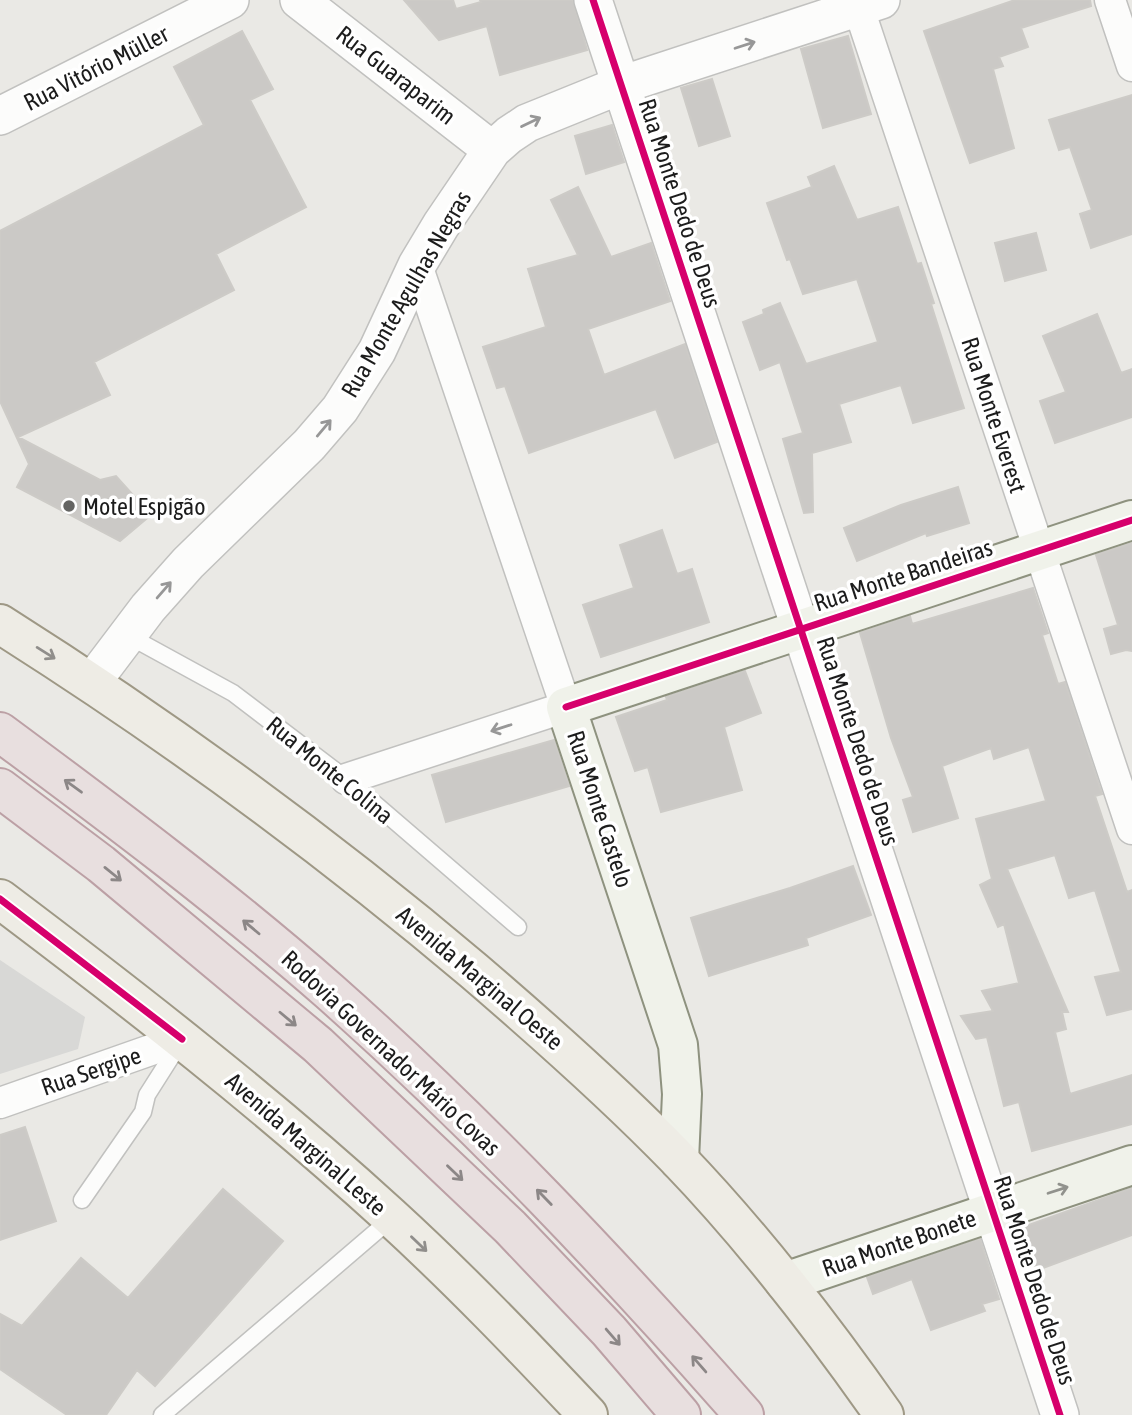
<svg xmlns="http://www.w3.org/2000/svg" width="1132" height="1415" viewBox="0 0 1132 1415" font-family="'Asap Condensed',sans-serif">
<style>
.religious{fill:#d8d8d6}
.building{fill:#cbc9c6;stroke:#cdcbc7;stroke-width:2}
.lines{fill:none;stroke-linecap:round;stroke-linejoin:round}
.service-casing{stroke:#c1c1bf;stroke-width:19}
.minor-casing{stroke:#c1c1bf;stroke-width:33}
.tertiary-casing{stroke:#c1c1bf;stroke-width:40}
.secondary-casing{stroke:#8e927f;stroke-width:42}
.primary-casing{stroke:#9e9885;stroke-width:42}
.motorway-casing{stroke:#bca0a5;stroke-width:42}
.service{stroke:#fcfcfb;stroke-width:16}
.minor{stroke:#fcfcfb;stroke-width:30}
.tertiary{stroke:#fcfcfb;stroke-width:37}
.secondary{stroke:#f0f2ea;stroke-width:38}
.primary{stroke:#eeece5;stroke-width:38}
.motorway{stroke:#e8dfdf;stroke-width:38}
.cycleway-casing{stroke:#fff;stroke-width:11}
.cycleway{stroke:#d6006c;stroke-width:7}
.oneway{stroke:#979797}
.oneway2{stroke:#908e8b}
.oneway3{stroke:#8c8787}
.oneway4{stroke:#91928d}
.poi-dot{fill:#646462;stroke:#fff;stroke-width:2.5}
.labels{text-anchor:middle;dominant-baseline:central;stroke-width:7;stroke-linejoin:round;paint-order:stroke}
.street-label{font-size:24px;fill:#1c1c1c;stroke:#fff}
.poi-label{font-size:24px;fill:#1c1c1c;stroke:#fff;text-anchor:start}
</style>
<rect width="100%" height="100%" fill="#eae9e5"/>
<!-- religious -->
<path class="religious" d="M0 960 85 1017 78 1049 0 1074Z"/>
<!-- building -->
<path class="building" d="M404 0H453L456 9 481 2 480 0H573L587 50 500 75 487 26 439 40Z
M1015 0H1090L1091 6 1021 28 1028 47 999 57 1003 66 993 69 1014 148 970 163 924 31Z
M242 31 273 89 250 100 306 207 216 254 234 290 94 362 110 395 18 437 100 480 116 476 151 515 120 541 17 487 29 464 0 401V231L204 125 174 67Z
M848 36 871 114 823 128 801 49Z
M712 79 730 136 699 146 681 88Z
M1132 95V234L1091 248 1080 214 1092 210 1070 147 1059 150 1049 120Z
M612 125 624 162 586 174 575 136Z
M834 166 857 220 898 207 917 264 921 263 934 303 931 304 964 408 913 423 901 385 839 404 851 442 812 453 813 512 804 513 783 439 803 433 780 362 760 370 743 322 764 314 763 310 780 303 806 364 878 342 857 279 803 294 790 259 787 260 767 203 812 187 808 177Z
M578 187 611 257 651 243 670 301 588 329 604 375 685 344 717 442 675 458 656 409 529 453 505 386 497 388 483 347 546 327 528 269 578 255 551 200Z
M1036 233 1046 270 1005 281 995 243Z
M1097 314 1121 373 1132 369V417L1055 443 1040 401 1066 392 1043 336Z
M958 487 969 523 927 536 926 533 857 561 844 528 901 505Z
M662 530 677 574 692 569 709 622 601 657 583 605 634 588 620 545Z
M1132 543V651L1126 650 1111 654 1104 629 1118 625 1096 555Z
M1033 588 1048 633 1042 635 1058 684 1065 682 1102 794 1095 796 1127 892 1132 890V1009L1107 1015 1095 977 1121 972 1095 890 1069 898 1055 855 1007 869 1068 1012H1062L1066 1029 1055 1032 1070 1094 1132 1075V1124L1032 1151 1019 1102 1004 1106 987 1037 976 1039 961 1016 993 1011 982 991 1019 983 1004 924 998 927 980 885 992 879 976 819 1046 801 1029 747 994 759 991 748 942 766 958 818 913 832 903 800 913 797 891 738 860 633 910 616 912 624Z
M745 671 761 713 724 727 742 790 661 812 648 767 635 771 616 717 667 700 666 697Z
M554 740 569 786 446 822 432 775Z
M853 866 871 915 806 938 808 945 709 976 691 918 790 888Z
M25 1127 56 1221 0 1240V1135Z
M1132 1188V1235L1035 1271 1020 1228Z
M223 1189 283 1241 155 1386 137 1370 106 1415H67L0 1369V1314L22 1326 81 1258 128 1298Z
M980 1239 999 1299 982 1304 985 1311 931 1330 912 1279 873 1294 867 1277Z"/>
<g class="lines">
<defs>
<path id="service" d="M127 635 233 693 346 779 518 927
M82 1200 143 1112 147 1095 180 1043
M162 1415 392 1218"/>
<path id="minor" d="M856 0 1132 829
M1110 0 1132 66
M346 779 566 707 417 265
M0 1103 182 1039"/>
<path id="tertiary" d="M299 0 492 150
M593 0 1060 1415
M0 116 230 0
M92 682 148 608 188 563 309 445 340 409 377 351 417 265 441 225 492 150 509 135 527 123 621 85 881 0"/>
<path id="secondary" d="M679 1160 682 1094 678 1045 566 707 1132 520
M785 1282 1132 1165"/>
<path id="primary" d="M0 624C166 729 324 844 474 971 544 1031 613 1092 677 1158 753 1237 821 1325 884 1415
M0 899C134 1000 266 1103 390 1216 459 1279 524 1347 588 1415"/>
<path id="motorway" d="M0 732C112 815 224 899 329 991 478 1123 613 1266 744 1415
M0 788 101 864 318 1045 510 1227 609 1331 681 1415"/>
</defs>
<!-- service casing -->
<use href="#service" class="service-casing"/>
<!-- minor casing -->
<use href="#minor" class="minor-casing"/>
<!-- tertiary casing -->
<use href="#tertiary" class="tertiary-casing"/>
<!-- secondary casing -->
<use href="#secondary" class="secondary-casing"/>
<!-- primary casing -->
<use href="#primary" class="primary-casing"/>
<!-- motorway casing -->
<use href="#motorway" class="motorway-casing"/>
<!-- service -->
<use href="#service" class="service"/>
<!-- minor -->
<use href="#minor" class="minor"/>
<!-- tertiary -->
<use href="#tertiary" class="tertiary"/>
<!-- secondary -->
<use href="#secondary" class="secondary"/>
<!-- primary -->
<use href="#primary" class="primary"/>
<!-- motorway -->
<use href="#motorway" class="motorway"/>
<defs>
<path id="cycleway" d="M593 0 1060 1415
M566 707 1132 520
M0 899 182 1039"/>
</defs>
<!-- cycleway casing -->
<use href="#cycleway" class="cycleway-casing"/>
<!-- cycleway -->
<use href="#cycleway" class="cycleway"/>
</g>
<!-- one-way arrows -->
<defs><path id="oneway-shaft" d="M-6 0H5M1.5-3L5.5 0L1.5 3" fill="none" stroke-width="1.6" stroke-linecap="round" stroke-linejoin="round" transform="scale(1.75)"/></defs>
<g class="oneway">
<use href="#oneway-shaft" transform="translate(745 45) rotate(-18)"/>
<use href="#oneway-shaft" transform="translate(531 122) rotate(-26)"/>
<use href="#oneway-shaft" transform="translate(324 428) rotate(-50)"/>
<use href="#oneway-shaft" transform="translate(164 590) rotate(-49)"/>
<use href="#oneway-shaft" transform="translate(501 728) rotate(162)"/>
</g>
<g class="oneway2">
<use href="#oneway-shaft" transform="translate(46 653) rotate(32)"/>
<use href="#oneway-shaft" transform="translate(419 1244) rotate(44)"/>
</g>
<g class="oneway3">
<use href="#oneway-shaft" transform="translate(73 786) rotate(-144)"/>
<use href="#oneway-shaft" transform="translate(113 874) rotate(39)"/>
<use href="#oneway-shaft" transform="translate(251 927) rotate(-140)"/>
<use href="#oneway-shaft" transform="translate(288 1019) rotate(40)"/>
<use href="#oneway-shaft" transform="translate(455 1173) rotate(44)"/>
<use href="#oneway-shaft" transform="translate(544 1197) rotate(-134)"/>
<use href="#oneway-shaft" transform="translate(613 1337) rotate(49)"/>
<use href="#oneway-shaft" transform="translate(699 1364) rotate(-131)"/>
</g>
<use class="oneway4" href="#oneway-shaft" transform="translate(1058 1190) rotate(-18)"/>
<!-- markers -->
<circle class="poi-dot" cx="69" cy="506" r="7"/>
<g class="labels">
<!-- street labels -->
<g class="street-label">
<text transform="translate(96 68) rotate(-27)">Rua Vitório Müller</text>
<text transform="translate(396 75) rotate(38)">Rua Guaraparim</text>
<text transform="translate(680 203) rotate(72)">Rua Monte Dedo de Deus</text>
<text transform="translate(406 294) rotate(-60)">Rua Monte Agulhas Negras</text>
<text transform="translate(994 415) rotate(72)">Rua Monte Everest</text>
<text transform="translate(903 575) rotate(-18)">Rua Monte Bandeiras</text>
<text transform="translate(858 741) rotate(72)">Rua Monte Dedo de Deus</text>
<text transform="translate(330 770) rotate(39)">Rua Monte Colina</text>
<text transform="translate(600 809) rotate(72)">Rua Monte Castelo</text>
<text transform="translate(480 978) rotate(40)">Avenida Marginal Oeste</text>
<text transform="translate(391 1053) rotate(43)">Rodovia Governador Mário Covas</text>
<text transform="translate(91 1071) rotate(-19)">Rua Sergipe</text>
<text transform="translate(306 1144) rotate(41)">Avenida Marginal Leste</text>
<text transform="translate(899 1243) rotate(-19)">Rua Monte Bonete</text>
<text transform="translate(1035 1280) rotate(72)">Rua Monte Dedo de Deus</text>
</g>
<!-- poi labels -->
<g class="poi-label">
<text x="83" y="506">Motel Espigão</text>
</g>
</g>
</svg>
